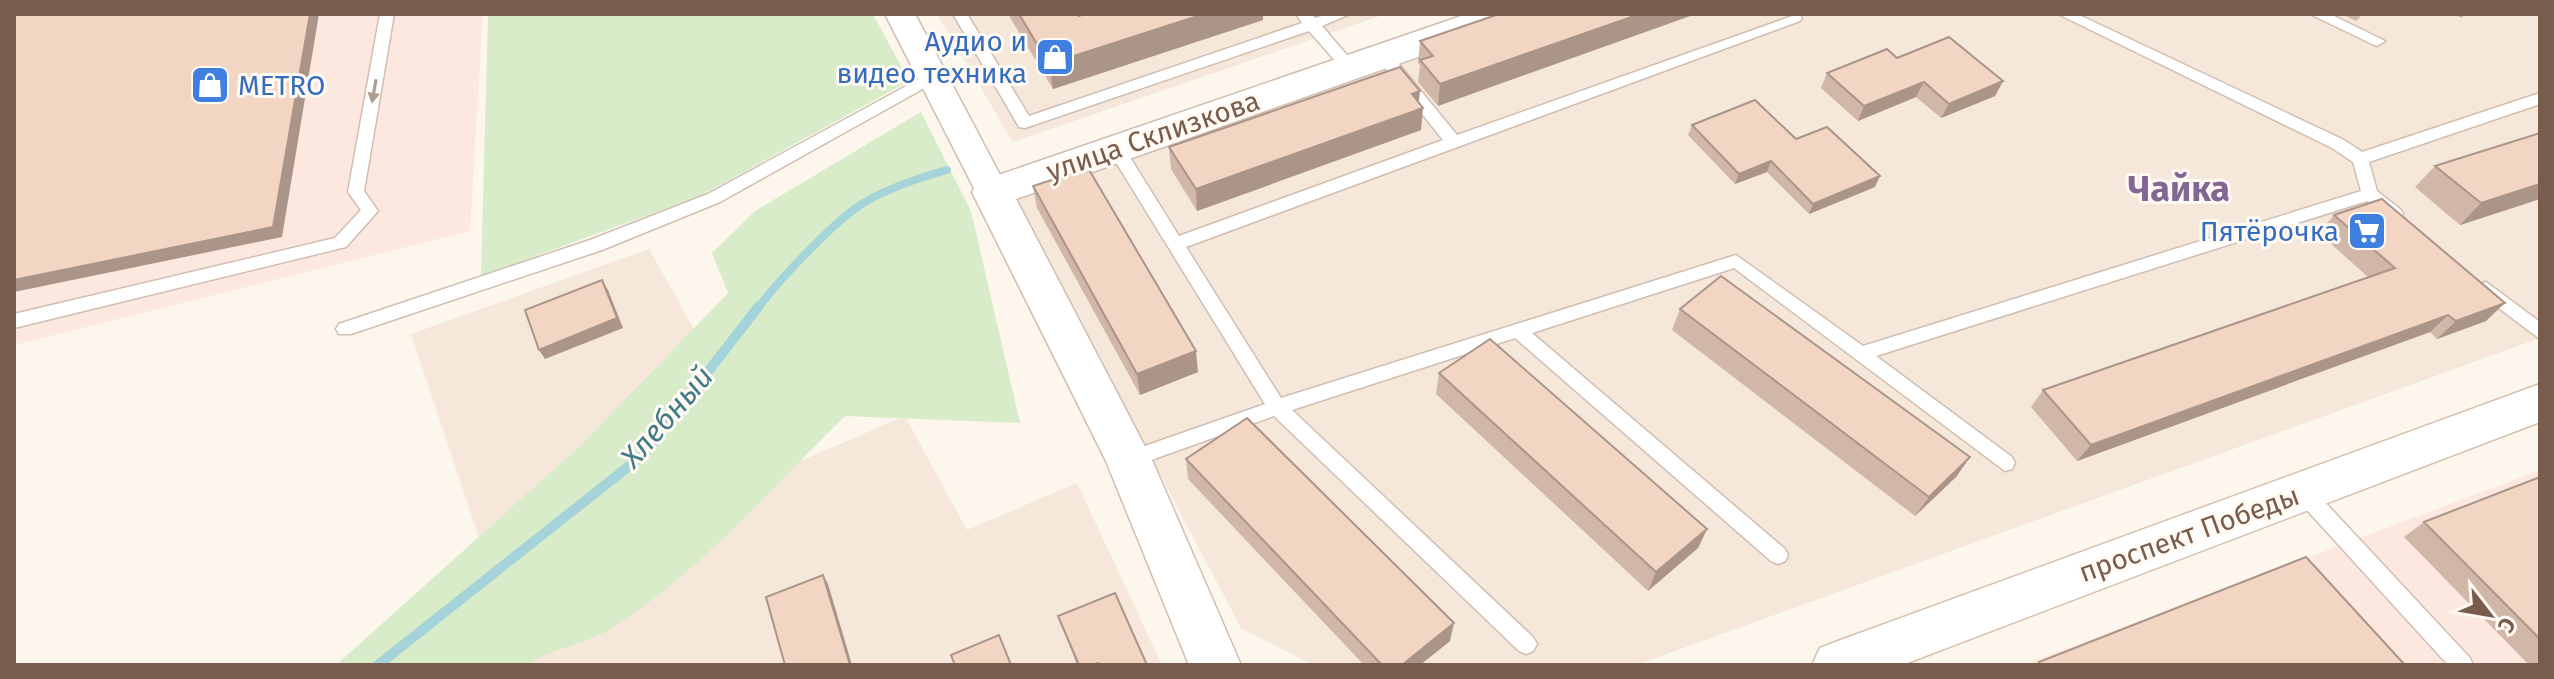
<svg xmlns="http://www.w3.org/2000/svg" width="2554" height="679" viewBox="0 0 2554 679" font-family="'Fira Sans',sans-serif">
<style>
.residential{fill:#f5e8da}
.commercial{fill:#fde8e0}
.green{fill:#d8ecc9}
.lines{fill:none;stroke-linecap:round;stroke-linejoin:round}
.stream-far1{stroke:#a5d3da;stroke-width:8}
.stream{stroke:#a5d3da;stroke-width:10}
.service-casing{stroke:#d1beb0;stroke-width:3}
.minor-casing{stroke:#d1beb0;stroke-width:3}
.tertiary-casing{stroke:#d1beb0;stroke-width:3}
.secondary-casing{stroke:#d6c0b0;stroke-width:3}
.service{fill:#fff;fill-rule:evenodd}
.minor{fill:#fff;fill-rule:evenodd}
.tertiary{fill:#fff;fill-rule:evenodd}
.secondary{fill:#fff;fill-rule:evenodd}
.wall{fill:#d1b7a8}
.shaded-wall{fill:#aa9588}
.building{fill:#f3d5c3;stroke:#aa9588;stroke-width:2}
.oneway{fill:#af9d94}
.labels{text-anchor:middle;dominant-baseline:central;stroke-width:6;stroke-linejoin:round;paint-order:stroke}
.shop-label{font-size:28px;fill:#366cbe;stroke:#fffaf3;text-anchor:end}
.street-label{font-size:28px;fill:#7a5c4d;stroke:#fffaf3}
.water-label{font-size:30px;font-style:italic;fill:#437c86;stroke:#fffaf3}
.district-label{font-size:36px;font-weight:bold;fill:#846695;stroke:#fffaf3}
</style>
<rect width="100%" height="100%" fill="#fdf6ec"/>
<!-- residential -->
<path class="residential" d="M937 14H1386L1013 142Z
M1536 14H2540V338L1636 665H1312L1241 628 1014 197Z
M649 249 775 472 905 416 967 530 1077 483 1162 665H410L501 603 411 334Z"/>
<!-- commercial -->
<path class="commercial" d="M14 14H483L470 231 14 345Z
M2540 470V665H2023Z"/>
<!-- green -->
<path class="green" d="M488 14H873L909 81 700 196 481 276Z
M921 112 971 211 1020 423 845 416C771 488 702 570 615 626 588 644 553 648 525 665H336L579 447 728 293 712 253 755 211Z"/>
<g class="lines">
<!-- stream-far1 -->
<path class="stream-far1" d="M758 308C779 280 836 219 865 202 891 187 918 178 947 170"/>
<!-- stream -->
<path class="stream" d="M378 665 643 455 759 306"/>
<defs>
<path id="service" d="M380 14H394L364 191 378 211 346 247 14 328V314L335 238 361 210 348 192Z
M953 14H967L1029 116 1302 23 1296 14H1311L1315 18 1328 14H1350L1322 26 1358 68 1350 73 1345 72 1309 31 1025 128 1019 127Z
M1798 14 1802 18 1800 21 1186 247 1281 398 1736 255 1863 346 2361 191 2353 162 2332 148 2058 14H2077L2344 140 2362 152 2540 93V104L2369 162 2377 191 2401 210 2403 214 2401 218H2389L2367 201 1876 356 2012 457 2015 463 2012 469 2005 471 1734 268 1532 333 1785 549 1788 555 1785 561 1778 564 1771 561 1515 338 1292 410 1533 637 1537 644 1533 651 1526 654 1519 651 1274 416 1129 468 1122 466 1119 460 1122 454 1265 404 1109 151 1107 147 1109 143H1121L1179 236 1443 140 1379 60V52H1389L1457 135Z
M2310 14H2330L2385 41 2377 46 2372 44Z
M932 72 937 73 940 77 937 81 720 202 602 250 351 334H339L336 329 339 324 590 240 708 194Z
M2486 282 2540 322V339L2480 294 2477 289 2480 284Z
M2302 483 2309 485 2470 658 2473 665H2448L2295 497 2292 491 2295 485Z"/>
<path id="minor" d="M885 14H915L1009 192 1004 200 992 204 980 200Z"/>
<path id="tertiary" d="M1467 14H1522L1517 22 1016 199 1152 460 1241 665H1189L1106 461 972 192 978 182Z"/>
<path id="secondary" d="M2540 384V422L1902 665H1812L1820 648 1838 641Z"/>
</defs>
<!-- service casing -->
<use href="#service" class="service-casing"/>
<!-- minor casing -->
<use href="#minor" class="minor-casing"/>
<!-- tertiary casing -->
<use href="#tertiary" class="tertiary-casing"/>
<!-- secondary casing -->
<use href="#secondary" class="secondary-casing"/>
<!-- service -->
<use href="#service" class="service"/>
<!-- minor -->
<use href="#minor" class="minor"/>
<!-- tertiary -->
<use href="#tertiary" class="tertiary"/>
<!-- secondary -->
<use href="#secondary" class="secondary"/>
</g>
<!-- wall -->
<path class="wall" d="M1008 14H1078L1079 16 1263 20 1053 89Z
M1499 14 1438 106 1418 82 1420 65 1418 63 1420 41Z
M2342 14H2363L2356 21Z
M2452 14H2465L2462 18Z
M1897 58 2003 81 1995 96 1941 118 1916 97 1858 121 1821 88 1827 73Z
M1419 102 1421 130 1197 211 1171 169 1169 147Z
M1692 125 1875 187 1809 214 1767 172 1735 184 1688 135Z
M2435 166 2540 199 2460 225 2415 187Z
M1033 186 1198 372 1140 395 1037 208Z
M2334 215 2486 321 2437 339 2430 332 2077 461 2031 407 2043 390 2368 277 2319 233Z
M1680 309 1970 457 1956 477 1915 516 1672 330Z
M1439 373 1707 529 1698 548 1648 591 1436 394Z
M1186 459 1450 641 1420 665H1364L1188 479Z
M2540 477V665H2529L2404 537 2424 522Z
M1058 616 1147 665H1077Z"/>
<!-- shaded-wall -->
<path class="shaded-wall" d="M310 14H319L282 237 14 292V280Z
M1204 14H1263V20L1053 89 1049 64Z
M1640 14H1696L1438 106 1440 84Z
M2003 81 1995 96 1941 118 1949 104Z
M1924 82 1916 97 1858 121 1864 106Z
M1420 91 1418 109 1423 108 1421 130 1197 211 1196 189Z
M1771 161 1767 172 1735 184 1739 174Z
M1880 176 1875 187 1809 214 1813 204Z
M2540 184V199L2460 225 2481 203Z
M602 280 608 290 623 328 545 359 539 350Z
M2505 303 2486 321 2437 339 2456 321Z
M2448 315 2430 332 2077 461 2091 445Z
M1196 351 1198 372 1140 395 1137 374Z
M1970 457 1956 477 1915 516 1929 497Z
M1707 529 1698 548 1648 591 1656 572Z
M823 575 828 584 852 665H850Z
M1454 623 1450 641 1420 665H1402Z"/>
<!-- building -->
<path class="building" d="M14 14H310L273 227 14 280Z
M1019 14H1078L1079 16 1084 14H1204L1049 64Z
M1499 14H1640L1440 84 1420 60 1433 56 1420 41Z
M1949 37 2003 81 1949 104 1924 82 1864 106 1827 73 1887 49 1897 58Z
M1400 67 1420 91 1412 94 1423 108 1196 189 1169 147Z
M1755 100 1796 139 1827 127 1880 176 1813 204 1771 161 1739 174 1692 125Z
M2540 133V184L2481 203 2435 166Z
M1088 168 1196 351 1137 374 1033 186Z
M2382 199 2505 303 2456 321 2448 315 2091 445 2043 390 2395 268 2334 215Z
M1721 276 1970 457 1929 497 1680 309Z
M602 280 617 318 539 350 525 310Z
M1490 339 1707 529 1656 572 1439 373Z
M1247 418 1454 623 1402 665H1382L1186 459Z
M2540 477V639L2424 522Z
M2306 557 2405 665H2041L2039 662Z
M823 575 850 665H785L766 597Z
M1115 593 1147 665H1099L1098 663 1094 665H1079L1058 616Z
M999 635 1011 665H955L951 655Z"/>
<!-- one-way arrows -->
<defs><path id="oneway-solid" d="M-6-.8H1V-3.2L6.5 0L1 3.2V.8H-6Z" transform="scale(2)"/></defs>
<use class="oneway" href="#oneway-solid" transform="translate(374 91) rotate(100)"/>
<!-- icons -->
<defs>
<symbol id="shop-square" viewBox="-11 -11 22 22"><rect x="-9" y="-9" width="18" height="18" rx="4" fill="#3f7fe0" stroke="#fffaf3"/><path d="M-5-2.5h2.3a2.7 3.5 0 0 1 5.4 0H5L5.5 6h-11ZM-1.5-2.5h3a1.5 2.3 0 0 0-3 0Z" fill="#fff"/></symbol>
<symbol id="supermarket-square" viewBox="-11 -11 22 22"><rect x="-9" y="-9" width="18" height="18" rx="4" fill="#3f7fe0" stroke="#fffaf3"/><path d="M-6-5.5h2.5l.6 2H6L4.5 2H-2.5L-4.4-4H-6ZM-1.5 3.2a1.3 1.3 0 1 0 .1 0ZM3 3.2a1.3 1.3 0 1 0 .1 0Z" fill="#fff"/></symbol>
</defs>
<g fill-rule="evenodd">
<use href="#shop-square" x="1033" y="35" width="44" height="44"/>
<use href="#shop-square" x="188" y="63" width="44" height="44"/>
<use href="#supermarket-square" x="2345" y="209" width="44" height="44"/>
</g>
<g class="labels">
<!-- shop labels -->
<g class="shop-label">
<text x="1027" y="41">Аудио и<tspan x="1027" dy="32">видео техника</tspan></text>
<text x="238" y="85" text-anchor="start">METRO</text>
<text x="2339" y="231">Пятёрочка</text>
</g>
<!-- street labels -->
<g class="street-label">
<text transform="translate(1153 136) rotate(-19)">улица Склизкова</text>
<text transform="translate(2189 534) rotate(-20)">проспект Победы</text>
</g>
<!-- water labels -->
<g class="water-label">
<text transform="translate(667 417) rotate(-49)">Хлебный</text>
</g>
<!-- district labels -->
<g class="district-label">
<text x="2179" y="189">Чайка</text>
</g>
</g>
<!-- border -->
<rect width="2554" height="679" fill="none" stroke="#7a5c4d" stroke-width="32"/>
<!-- north arrow -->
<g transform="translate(2490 615) rotate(121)" stroke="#fffaf3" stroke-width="6" paint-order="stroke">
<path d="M0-6L14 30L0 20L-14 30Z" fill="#7a5c4d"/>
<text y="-12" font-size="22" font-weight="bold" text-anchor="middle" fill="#7a5c4d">С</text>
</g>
</svg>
